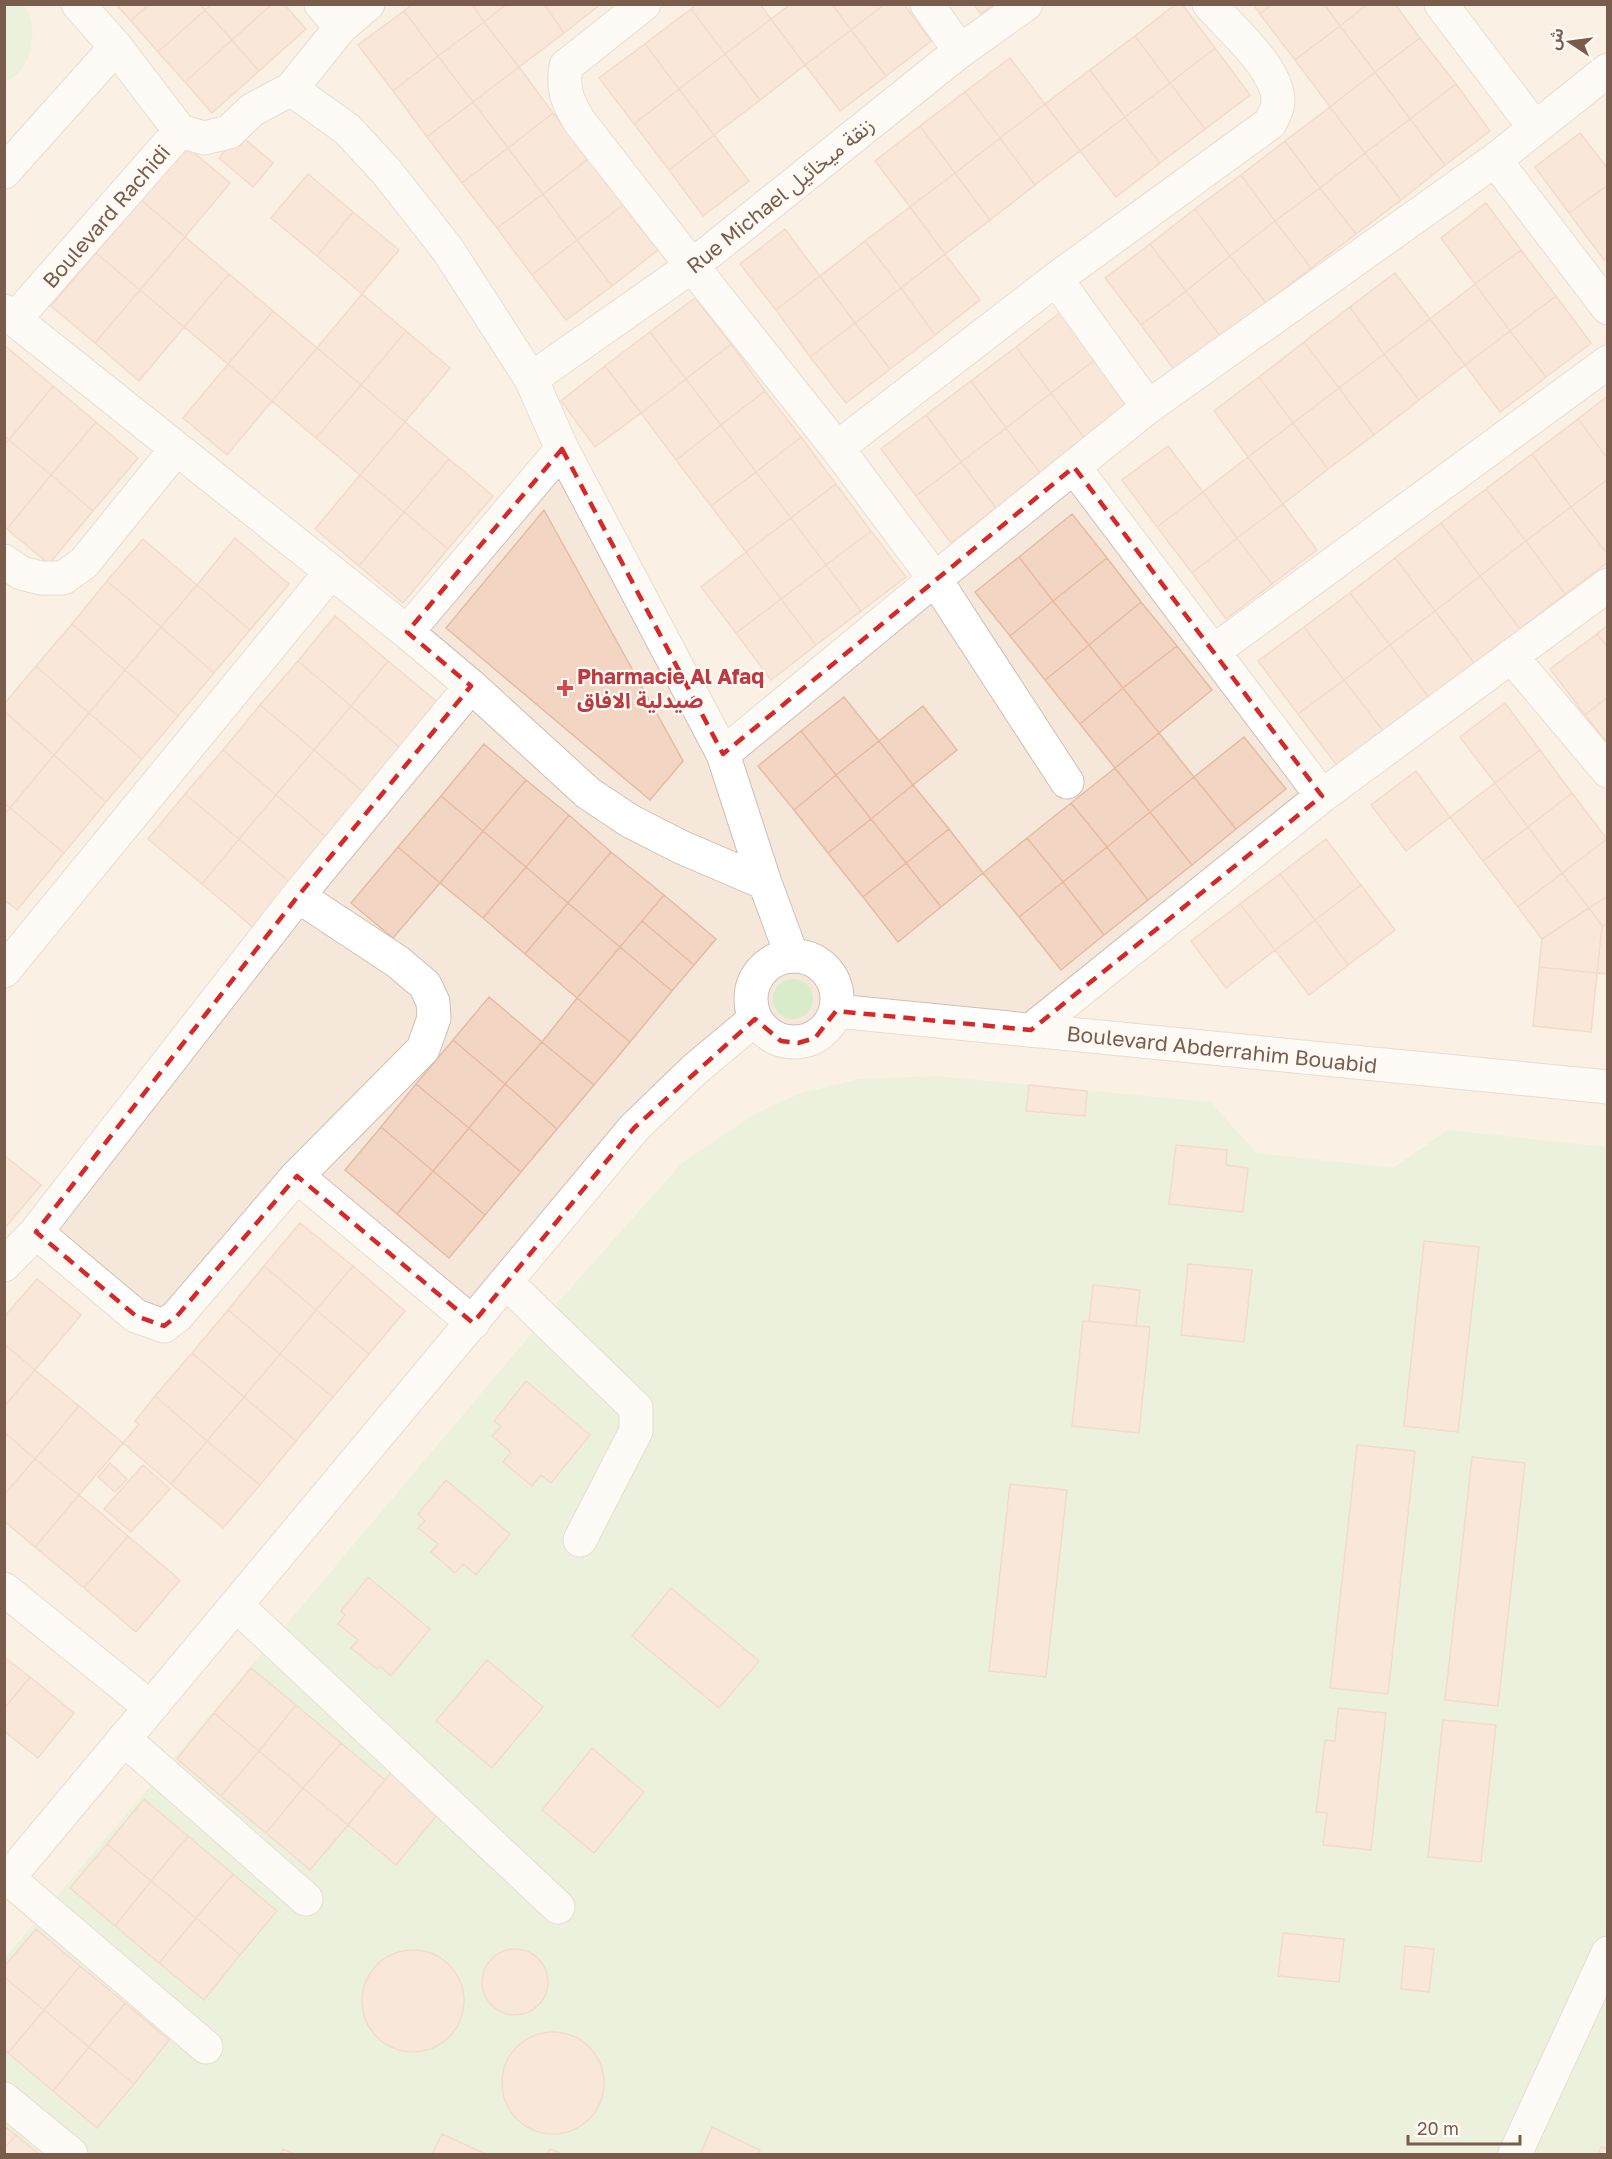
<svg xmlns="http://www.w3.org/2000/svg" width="1612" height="2159" viewBox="0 0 1612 2159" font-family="'Golos Text','Noto Sans Arabic',sans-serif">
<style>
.residential{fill:#f5e8da}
.green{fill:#d8ecc9}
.building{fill:#f3d5c3;stroke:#e6bba3;stroke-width:1.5}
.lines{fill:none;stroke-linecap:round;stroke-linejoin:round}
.minor-casing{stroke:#d1beb0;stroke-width:35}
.tertiary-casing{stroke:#d1beb0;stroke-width:35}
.minor{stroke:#fff;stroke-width:33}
.tertiary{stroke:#fff;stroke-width:33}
.marked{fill:none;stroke:#d62828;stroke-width:4.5;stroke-dasharray:12 8;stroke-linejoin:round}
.health-dot{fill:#e0444e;stroke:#fffaf3;stroke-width:2}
.labels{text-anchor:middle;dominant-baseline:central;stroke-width:4.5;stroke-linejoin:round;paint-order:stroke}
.street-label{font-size:21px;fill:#7a5c4d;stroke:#fffaf3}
.health-label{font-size:21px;font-weight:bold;fill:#be3a42;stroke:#fffaf3;text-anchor:start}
</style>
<rect width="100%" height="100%" fill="#fdf6ec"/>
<!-- residential -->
<path class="residential" d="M5 5H1607V2154H5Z"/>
<!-- green -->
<path class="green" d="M4 5H23C41 23 32 75 5 81Z
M773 999a20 20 0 1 1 40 0a20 20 0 1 1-40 0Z
M937 1076 1210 1102 1257 1153 1393 1168 1448 1130 1607 1147V2154H5V1958L559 1301 682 1163 755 1114 801 1093 860 1079Z"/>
<!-- building -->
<path class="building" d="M116 4H149L131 21Z
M149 4H200L205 10 158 52 131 21Z
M211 4H272L232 40 205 10Z
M272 4H284L306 29 259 71 232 40Z
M412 4H472L484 22 438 56 404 11Z
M472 4H507L484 22Z
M507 4H544L564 33 519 67 484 22Z
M544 4H601L564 33Z
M696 4H760L771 19 725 54 691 9Z
M791 4H832L851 30 805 65 771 19Z
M832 4H885L851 30Z
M885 4H904L931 41 886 76 851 30Z
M973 4H993L981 14Z
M1176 4H1182L1215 48 1170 83 1135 36Z
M1253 4H1272L1260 14Z
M1272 4H1324L1340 26 1295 60 1260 14Z
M1324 4H1368L1340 26Z
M1368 4H1395L1420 38 1375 72 1340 26Z
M691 9 725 54 679 89 645 44Z
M205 10 232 40 185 82 158 52Z
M404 11 438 56 393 91 358 45Z
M771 19 805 65 760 100 725 54Z
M484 22 519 67 473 102 438 56Z
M1340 26 1375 72 1330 107 1295 60Z
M851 30 886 76 840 111 805 65Z
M1135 36 1170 83 1125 117 1090 70Z
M1420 38 1456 84 1410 119 1375 72Z
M232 40 259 71 212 113 185 82Z
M645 44 679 89 634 124 599 78Z
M1215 48 1250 95 1205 129 1170 83Z
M725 54 760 100 714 135 679 89Z
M438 56 473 102 427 137 393 91Z
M1010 58 1045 104 1000 138 965 92Z
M519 67 553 113 508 148 473 102Z
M1090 70 1125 117 1080 151 1045 104Z
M1375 72 1410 119 1365 153 1330 107Z
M1170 83 1205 129 1160 163 1125 117Z
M1456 84 1490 131 1445 165 1410 119Z
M679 89 714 135 669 170 634 124Z
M965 92 1000 138 955 173 920 126Z
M473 102 508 148 462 183 427 137Z
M1045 104 1080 151 1035 185 1000 138Z
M1330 107 1365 153 1320 188 1285 141Z
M553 113 588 159 543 194 508 148Z
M1125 117 1160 163 1116 197 1080 151Z
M1410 119 1445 165 1401 200 1365 153Z
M920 126 955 173 910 207 875 161Z
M1580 133 1608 169V185L1569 213 1535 167Z
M239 134 273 163 253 187 219 158Z
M714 135 749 181 703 216 669 170Z
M1000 138 1035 185 990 220 955 173Z
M1285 141 1320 188 1275 221 1241 175Z
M186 146 230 183 185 237 141 200Z
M508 148 543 194 497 228 462 183Z
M1365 153 1401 200 1356 234 1320 188Z
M588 159 623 205 577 240 543 194Z
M955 173 990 220 945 254 910 207Z
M308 174 353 212 317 256 271 218Z
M1241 175 1275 221 1230 256 1195 209Z
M1608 185V257L1604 260 1569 213Z
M1320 188 1356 234 1311 268 1275 221Z
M543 194 577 240 532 275 497 228Z
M141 200 185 237 140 290 96 253Z
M1486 203 1521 250 1475 284 1441 238Z
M623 205 658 250 612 286 577 240Z
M910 207 945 254 901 288 865 241Z
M1195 209 1230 256 1186 291 1150 244Z
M353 212 399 250 362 294 317 256Z
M1275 221 1311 268 1266 303 1230 256Z
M785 229 820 276 776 310 740 264Z
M185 237 229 274 184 327 140 290Z
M577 240 612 286 566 320 532 275Z
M865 241 901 288 855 323 820 276Z
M1150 244 1186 291 1141 325 1105 278Z
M1521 250 1556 296 1510 331 1475 284Z
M96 253 140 290 95 343 51 306Z
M945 254 980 300 935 335 901 288Z
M1230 256 1266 303 1221 337 1186 291Z
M1395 273 1430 319 1384 354 1350 307Z
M229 274 273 311 228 364 184 327Z
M820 276 855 323 810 357 776 310Z
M1475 284 1510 331 1465 365 1430 319Z
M901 288 935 335 890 369 855 323Z
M140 290 184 327 139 381 95 343Z
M1186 291 1221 337 1175 371 1141 325Z
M362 294 406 331 361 385 317 348Z
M1556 296 1591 343 1546 377 1510 331Z
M695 298 731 344 686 379 650 332Z
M1350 307 1384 354 1339 388 1304 342Z
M273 311 317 348 272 401 228 364Z
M1061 312 1096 359 1051 393 1016 347Z
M1430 319 1465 365 1419 400 1384 354Z
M855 323 890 369 846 403 810 357Z
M406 331 450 368 405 422 361 385Z
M1510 331 1546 377 1500 412 1465 365Z
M650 332 686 379 641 413 605 366Z
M1304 342 1339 388 1293 423 1259 377Z
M731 344 765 391 721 425 686 379Z
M4 345 53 386 9 440 4 436Z
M1016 347 1051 393 1006 428 971 381Z
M317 348 361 385 316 438 272 401Z
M1384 354 1419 400 1374 435 1339 388Z
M1096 359 1131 406 1086 440 1051 393Z
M228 364 272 401 227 455 183 418Z
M605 366 641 413 595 447 561 401Z
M1259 377 1293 423 1248 457 1214 411Z
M686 379 721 425 676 460 641 413Z
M971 381 1006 428 961 462 926 415Z
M361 385 405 422 360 475 316 438Z
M53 386 96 422 51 475 9 440Z
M1339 388 1374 435 1328 469 1293 423Z
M765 391 801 437 756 472 721 425Z
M1051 393 1086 440 1041 474 1006 428Z
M1608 396V459L1578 419Z
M926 415 961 462 916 496 881 449Z
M1578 419 1608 459V479L1571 507 1532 454Z
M96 422 138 458 93 511 51 475Z
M405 422 449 459 404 512 360 475Z
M1293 423 1328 469 1283 504 1248 457Z
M721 425 756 472 711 506 676 460Z
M1006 428 1041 474 996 508 961 462Z
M801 437 836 484 791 518 756 472Z
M9 440 51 475 7 529 4 527V444Z
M1168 446 1203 492 1157 527 1122 480Z
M1532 454 1571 507 1526 541 1486 489Z
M1248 457 1283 504 1237 538 1203 492Z
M449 459 493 496 448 549 404 512Z
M961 462 996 508 951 543 916 496Z
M756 472 791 518 746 552 711 506Z
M51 475 93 511 49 564 7 529Z
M360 475 404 512 359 566 315 529Z
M1608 479V555L1571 507Z
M836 484 871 531 826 565 791 518Z
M1486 489 1526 541 1480 576 1441 523Z
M1203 492 1237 538 1192 573 1157 527Z
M1283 504 1317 550 1272 584 1237 538Z
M1571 507 1608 555V562L1565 594 1526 541Z
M544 510 683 761 650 800 446 628Z
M404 512 448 549 403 603 359 566Z
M1072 514 1107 558 1053 601 1019 557Z
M791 518 826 565 781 599 746 552Z
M1441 523 1480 576 1435 611 1395 558Z
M871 531 906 577 861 611 826 565Z
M235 538 289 584 250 630 197 585Z
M1237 538 1272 584 1226 619 1192 573Z
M143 539 197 585 161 627 107 581Z
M1526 541 1565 594 1520 629 1480 576Z
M746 552 781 599 736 633 701 587Z
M1019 557 1053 601 1010 636 975 592Z
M1107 558 1141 602 1089 645 1053 601Z
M1395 558 1435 611 1390 645 1350 593Z
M826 565 861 611 816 645 781 599Z
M1480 576 1520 629 1474 663 1435 611Z
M107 581 161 627 125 670 72 624Z
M197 585 250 630 214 673 161 627Z
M1350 593 1390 645 1344 680 1304 627Z
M781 599 816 645 771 680 736 633Z
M1053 601 1089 645 1045 680 1010 636Z
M1141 602 1177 646 1123 688 1089 645Z
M1435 611 1474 663 1429 698 1390 645Z
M335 616 388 661 351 706 298 661Z
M72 624 125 670 89 713 36 666Z
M1608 625V648L1597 634Z
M161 627 214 673 178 716 125 670Z
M1304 627 1344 680 1298 714 1258 661Z
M1597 634 1608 648V697L1585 715 1550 669Z
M1089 645 1123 688 1080 724 1045 680Z
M1390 645 1429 698 1384 732 1344 680Z
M1177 646 1212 690 1159 733 1123 688Z
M298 661 351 706 314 750 260 705Z
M388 661 442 706 404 751 351 706Z
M36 666 89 713 54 755 4 711V704Z
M125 670 178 716 142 759 89 713Z
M1344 680 1384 732 1338 767 1298 714Z
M1123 688 1159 733 1115 768 1080 724Z
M844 697 879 741 836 775 801 731Z
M1608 697V744L1585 715Z
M1505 703 1540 750 1495 783 1460 737Z
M260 705 314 750 276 795 223 750Z
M351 706 404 751 367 795 314 750Z
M923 706 957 750 913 785 879 741Z
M4 711 54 755 10 808 4 803Z
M89 713 142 759 106 802 54 755Z
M801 731 836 775 794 810 758 766Z
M1159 733 1194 777 1150 812 1115 768Z
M1244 737 1286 789 1236 829 1194 777Z
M879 741 913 785 871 819 836 775Z
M484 744 526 780 483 831 441 796Z
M223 750 276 795 239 839 185 794Z
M314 750 367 795 330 840 276 795Z
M1540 750 1572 793 1528 827 1495 783Z
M54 755 106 802 64 853 10 808Z
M1115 768 1150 812 1107 847 1071 803Z
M1416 771 1450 817 1406 851 1371 805Z
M836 775 871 819 828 853 794 810Z
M1194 777 1236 829 1192 865 1150 812Z
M526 780 569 815 526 867 483 831Z
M1495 783 1528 827 1483 861 1450 817Z
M913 785 949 829 906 863 871 819Z
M1572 793 1607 839 1562 873 1528 827Z
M185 794 239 839 202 884 148 839Z
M276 795 330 840 293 885 239 839Z
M441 796 483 831 440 883 398 847Z
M1071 803 1107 847 1063 882 1027 838Z
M10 808 64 853 17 910 4 900V814Z
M1150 812 1192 865 1148 900 1107 847Z
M569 815 611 852 568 903 526 867Z
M871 819 906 863 863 897 828 853Z
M1528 827 1562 873 1518 907 1483 861Z
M949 829 983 873 941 907 906 863Z
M483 831 526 867 483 918 440 883Z
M1027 838 1063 882 1019 917 983 873Z
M239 839 293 885 255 929 202 884Z
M1326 839 1361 885 1315 920 1280 874Z
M1607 839 1608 896 1589 908 1562 873Z
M398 847 440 883 393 938 351 903Z
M1107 847 1148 900 1104 935 1063 882Z
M611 852 664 895 620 947 568 903Z
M906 863 941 907 898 942 863 897Z
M526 867 568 903 525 954 483 918Z
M1562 873 1589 908 1542 939 1518 907Z
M1280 874 1315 920 1275 950 1240 904Z
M1063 882 1104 935 1061 970 1019 917Z
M1361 885 1395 930 1348 965 1315 920Z
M664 895 716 939 694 965 642 921Z
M1608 896V924L1602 926 1589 908Z
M568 903 620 947 577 998 525 954Z
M1240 904 1275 950 1226 988 1191 941Z
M1589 908 1602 926 1597 973 1539 967 1542 939Z
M1315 920 1348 965 1309 995 1275 950Z
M642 921 694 965 672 991 620 947Z
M1608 924V974L1597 973 1602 926Z
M620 947 672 991 630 1042 577 998Z
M1539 967 1597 973 1591 1032 1533 1026Z
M489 997 542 1042 505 1084 453 1040Z
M577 998 630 1042 594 1085 542 1042Z
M453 1040 505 1084 469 1128 416 1084Z
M542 1042 594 1085 557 1129 505 1084Z
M416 1084 469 1128 433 1171 381 1127Z
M505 1084 557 1129 521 1172 469 1128Z
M1029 1085 1087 1091 1085 1116 1026 1111Z
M381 1127 433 1171 397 1214 345 1170Z
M469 1128 521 1172 485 1215 433 1171Z
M1176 1145 1227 1150 1226 1165 1248 1168 1243 1212 1169 1204Z
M4 1155 41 1185 5 1228 4 1227Z
M433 1171 485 1215 449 1258 397 1214Z
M300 1223 353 1266 316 1310 264 1266Z
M1424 1241 1479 1247 1458 1432 1404 1426Z
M1188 1264 1252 1270 1244 1342 1181 1335Z
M264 1266 316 1310 280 1354 228 1310Z
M353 1266 405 1311 369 1354 316 1310Z
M37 1279 81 1315 35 1370 4 1344V1317Z
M1093 1285 1140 1290 1136 1326 1089 1321Z
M228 1310 280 1354 244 1397 192 1353Z
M316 1310 369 1354 333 1397 280 1354Z
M1083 1321 1150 1327 1139 1433 1072 1426Z
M4 1344 35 1370 4 1407Z
M192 1353 244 1397 207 1441 155 1396Z
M280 1354 333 1397 296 1441 244 1397Z
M35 1370 79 1406 35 1459 4 1432V1407Z
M526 1381 590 1435 551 1483 541 1475 532 1486 503 1462 511 1452 492 1436 501 1426 494 1421Z
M155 1396 207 1441 171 1484 123 1443 139 1424 135 1421Z
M244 1397 296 1441 260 1485 207 1441Z
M79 1406 123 1443 79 1495 35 1459Z
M4 1432 35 1459 4 1495Z
M207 1441 260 1485 223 1528 171 1484Z
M1357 1445 1415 1451 1388 1694 1330 1688Z
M1472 1457 1525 1463 1498 1706 1445 1700Z
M35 1459 79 1495 35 1547 4 1521V1495Z
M110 1463 127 1479 115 1492 98 1477Z
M143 1465 170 1489 131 1532 104 1509Z
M446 1480 510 1534 476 1575 463 1564 455 1573 431 1552 438 1544 418 1528 425 1521 418 1514Z
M1010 1484 1067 1490 1046 1677 989 1671Z
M79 1495 128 1536 84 1588 35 1547Z
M128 1536 180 1580 136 1632 84 1588Z
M368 1577 430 1629 391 1676 380 1666 377 1669 351 1648 358 1640 338 1624 345 1615 341 1611Z
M671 1588 759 1661 719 1708 632 1636Z
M4 1657 30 1677 4 1709Z
M487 1660 543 1707 492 1768 436 1721Z
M251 1668 296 1705 259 1751 214 1713Z
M30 1677 74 1713 38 1758 4 1731V1709Z
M296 1705 341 1743 303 1788 259 1751Z
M1338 1708 1386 1713 1371 1850 1323 1845 1327 1813 1316 1812 1325 1740 1335 1741Z
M214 1713 259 1751 221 1796 177 1759Z
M1443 1720 1496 1725 1481 1862 1428 1857Z
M341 1743 385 1780 348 1825 303 1788Z
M592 1748 644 1792 594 1853 542 1810Z
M259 1751 303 1788 266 1833 221 1796Z
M394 1769 442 1809 396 1865 348 1825Z
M303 1788 348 1825 310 1870 266 1833Z
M144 1799 188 1836 151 1881 107 1844Z
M188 1836 233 1874 196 1918 151 1881Z
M107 1844 151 1881 115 1926 70 1888Z
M233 1874 277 1911 240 1955 196 1918Z
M151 1881 196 1918 159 1963 115 1926Z
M196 1918 240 1955 204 2000 159 1963Z
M36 1929 80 1966 44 2010 4 1977V1967Z
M1283 1933 1344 1939 1339 1982 1278 1976Z
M1405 1946 1434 1949 1429 1992 1401 1989Z
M482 1982a33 33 0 1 1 66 0a33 33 0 1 1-66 0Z
M362 2001a51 51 0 1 1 102 0a51 51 0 1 1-102 0Z
M80 1966 125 2003 89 2047 44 2010Z
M4 1977 44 2010 8 2053 4 2050Z
M125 2003 169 2040 134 2084 89 2047Z
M44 2010 89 2047 53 2091 8 2053Z
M502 2083a51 51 0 1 1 102 0a51 51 0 1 1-102 0Z
M89 2047 134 2084 97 2128 53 2091Z
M4 2126 16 2135 4 2149Z
M712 2127 760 2150 758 2154H705L701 2152Z
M442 2134 486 2154H432Z
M16 2135 39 2154H4V2149Z
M1601 2147 1608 2149V2154H1598Z
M283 2149 294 2154H281Z
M550 2149 562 2154H547Z"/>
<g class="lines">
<defs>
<path id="minor" d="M78 4 116 47 180 131
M321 4 341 27
M644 4 566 66C562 90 567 100 579 121L692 266 837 448 935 579 1067 782
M927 4 960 51
M1441 4 1535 128
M291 89 347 129 386 171 448 250 531 379 562 449 723 754 765 883 792 956
M1495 160 1608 308
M4 172 116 47
M1056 279 1148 407
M4 311 407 632 471 686 588 793 630 821 681 847 765 883
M15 319 180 131 204 138 229 132 252 110 291 89 341 27 368 4
M531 379 692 266 960 51 1026 4
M837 448 1056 279 1270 123C1273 117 1278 109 1278 102 1279 69 1230 28 1209 4
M1074 467 1322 796
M4 561 21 573 41 578H63L84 563 176 449
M407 632 562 449
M1214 651 1608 362
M1511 656 1608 771
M723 754 935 579 1148 407 1495 160 1608 70
M4 971 331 572
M1031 1030 1322 796 1608 585
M297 1176 473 1323
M36 1232 136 1316 164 1326 177 1316 297 1176 423 1049 434 1018 433 1002 425 985 398 962 298 896
M4 1265 36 1232 298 896 471 686
M506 1282 636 1408V1431L580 1540
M4 1589 150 1707
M236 1605 558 1907
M124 1739 306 1899
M8 1878 206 2047
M4 2099 71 2154
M1515 2154 1608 1953"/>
<path id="tertiary" d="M751 999a43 43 0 1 1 86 0a43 43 0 1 1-86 0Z
M836 1011 1608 1087
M4 1883 634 1128 694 1070 755 1019"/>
</defs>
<!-- minor casing -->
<use href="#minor" class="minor-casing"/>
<!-- tertiary casing -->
<use href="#tertiary" class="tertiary-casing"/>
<!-- minor -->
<use href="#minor" class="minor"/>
<!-- tertiary -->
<use href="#tertiary" class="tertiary"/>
</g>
<!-- marked area -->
<path d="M0 0H1612V2159H0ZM562 449 723 754 1074 467 1322 796 1031 1030 836 1011 815 1038 798 1043 781 1041 755 1019 634 1128 473 1323 297 1176 177 1316 164 1326 136 1316 36 1232 298 896 471 686 407 632Z" fill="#fdf6ec" fill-opacity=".55" fill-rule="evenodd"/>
<path class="marked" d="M562 449 723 754 1074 467 1322 796 1031 1030 836 1011 815 1038 798 1043 781 1041 755 1019 634 1128 473 1323 297 1176 177 1316 164 1326 136 1316 36 1232 298 896 471 686 407 632Z"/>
<!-- markers -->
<path class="health-dot" d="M562 679h6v6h6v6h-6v6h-6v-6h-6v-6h6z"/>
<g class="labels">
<!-- street labels -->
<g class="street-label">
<text transform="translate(780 195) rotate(-39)">Rue Michael زنقة ميخائيل</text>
<text transform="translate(106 216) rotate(-49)">Boulevard Rachidi</text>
<text transform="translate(1222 1049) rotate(6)">Boulevard Abderrahim Bouabid</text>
</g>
<!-- health labels -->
<g class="health-label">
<text x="577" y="676">Pharmacie Al Afaq<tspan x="577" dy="24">صيدلية الافاق</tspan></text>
</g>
</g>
<!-- border -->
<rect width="1612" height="2159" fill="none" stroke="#7a5c4d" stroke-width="12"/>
<!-- north arrow -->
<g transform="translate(1570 42) rotate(283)" stroke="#fffaf3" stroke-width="4.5" paint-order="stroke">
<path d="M0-4.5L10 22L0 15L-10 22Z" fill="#7a5c4d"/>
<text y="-9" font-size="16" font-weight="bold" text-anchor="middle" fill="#7a5c4d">ش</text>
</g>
<!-- scale -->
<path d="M1408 2135v9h112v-9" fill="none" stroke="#7a5c4d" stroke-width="3"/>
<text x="1417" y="2135" font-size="18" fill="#7a5c4d" stroke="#fffaf3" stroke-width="4.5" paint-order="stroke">20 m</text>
</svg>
